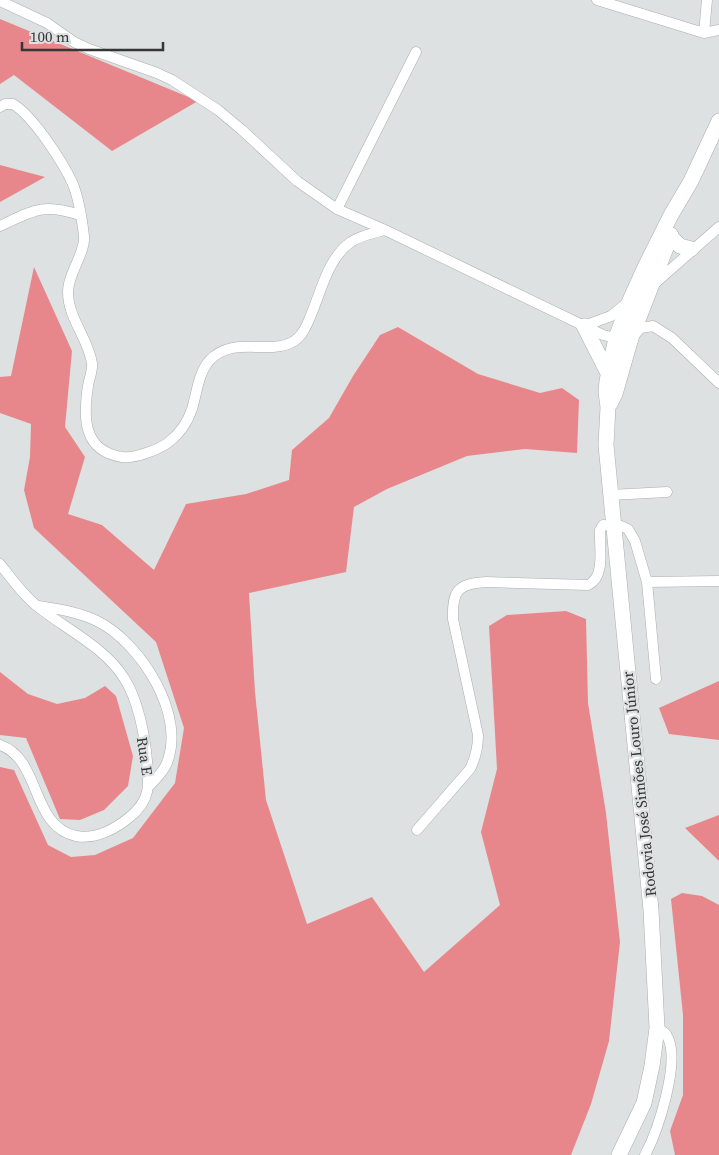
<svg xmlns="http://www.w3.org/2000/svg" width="719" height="1155" viewBox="0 0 719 1155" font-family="'Source Serif 4',serif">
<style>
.forest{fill:#e8878b}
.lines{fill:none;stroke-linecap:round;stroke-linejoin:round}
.minor-casing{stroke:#aaaeae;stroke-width:11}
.secondary-casing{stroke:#aaaeae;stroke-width:16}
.minor{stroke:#fff;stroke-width:10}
.secondary{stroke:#fff;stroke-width:15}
.labels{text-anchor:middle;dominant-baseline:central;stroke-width:4.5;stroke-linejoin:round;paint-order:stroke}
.street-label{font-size:15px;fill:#353636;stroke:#dde1e1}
</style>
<rect width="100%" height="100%" fill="#dde1e1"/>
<!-- forest -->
<path class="forest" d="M0 19 198 101 112 151 14 75 0 84Z
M0 165 45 177 0 202Z
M34 267 72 351 65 427 85 457 68 514 102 525 154 570 186 504 246 494 289 480 292 450 329 418 353 376 380 335 398 327 478 374 540 393 562 388 579 400 577 453 525 449 467 456 387 489 354 507 346 572 249 593 255 692 266 800 307 924 372 897 424 972 500 905 481 832 497 769 489 626 507 615 566 611 586 619 588 703 606 813 620 942 609 1041 591 1104 571 1155H0V767L14 770 48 845 71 857 95 855 133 838 175 783 184 728 156 642 34 528 24 490 30 457 31 424 0 413V377L11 376Z
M0 672 28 694 57 704 85 698 105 686 116 696 133 756 128 786 104 810 80 820 60 819 26 738 0 735Z
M719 681V740L669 734 659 708Z
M719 815V861L685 828Z
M682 893 702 896 719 905V1155H675L670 1131 683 1095V1015L671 899Z"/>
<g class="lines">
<defs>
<path id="minor" d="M597 0 704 33 719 30
M0 1 47 23 74 42 89 49 157 73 172 80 218 110 242 130 297 181 337 209 385 230
M704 33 707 0
M0 107 5 104H13C33 116 62 161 72 182 79 198 82 219 84 236 86 252 68 273 68 292 68 318 88 338 92 363 93 370 89 379 88 386 83 418 83 451 122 457 134 459 161 449 170 441 180 433 188 421 192 409 197 393 198 374 209 361 234 333 275 359 298 338 306 331 309 319 313 310 322 287 330 256 351 242 361 235 374 233 385 230L603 335 616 338H631L641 328 653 326
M337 209 416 52
M0 226C34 210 43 203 80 215
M654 284 719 227
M584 326 611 316 627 303
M653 326 672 338 719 383
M610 495 667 492
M0 564C11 578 23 595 37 606 64 628 106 648 124 678 138 699 145 736 147 761 149 784 151 799 131 816 117 828 96 840 76 836 30 826 42 760 0 745
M647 582 719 581
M39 606C58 609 79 612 97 621 140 642 188 716 166 765 162 773 156 779 149 786
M417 830 470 769C476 757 478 748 478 735L453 619C452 590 458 584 486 582L588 585C606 577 599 547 600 530L603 525 621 526 628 529 635 541 647 582 656 679
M645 1155C658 1131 680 1063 668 1038 666 1032 662 1031 657 1028"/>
<path id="secondary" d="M671 237 680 246 691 249
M584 326 608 373
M610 404 615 394 631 338 671 235
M619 1155 644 1103 652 1066 657 1028 651 910 606 445 608 407 606 392 607 381 616 338 631 298 645 267 671 215 691 181 719 121"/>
</defs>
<!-- minor casing -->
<use href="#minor" class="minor-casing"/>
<!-- secondary casing -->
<use href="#secondary" class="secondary-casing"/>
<!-- minor -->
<use href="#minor" class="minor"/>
<!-- secondary -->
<use href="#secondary" class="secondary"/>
</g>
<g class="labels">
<!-- street labels -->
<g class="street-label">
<text transform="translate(145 756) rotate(82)">Rua E</text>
<text transform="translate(639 784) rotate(-96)">Rodovia José Simões Louro Júnior</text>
</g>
</g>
<!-- scale -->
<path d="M22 42v8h141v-8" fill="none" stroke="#353636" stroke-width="2.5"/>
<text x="30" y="42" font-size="15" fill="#353636" stroke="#dde1e1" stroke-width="4" paint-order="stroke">100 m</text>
</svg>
